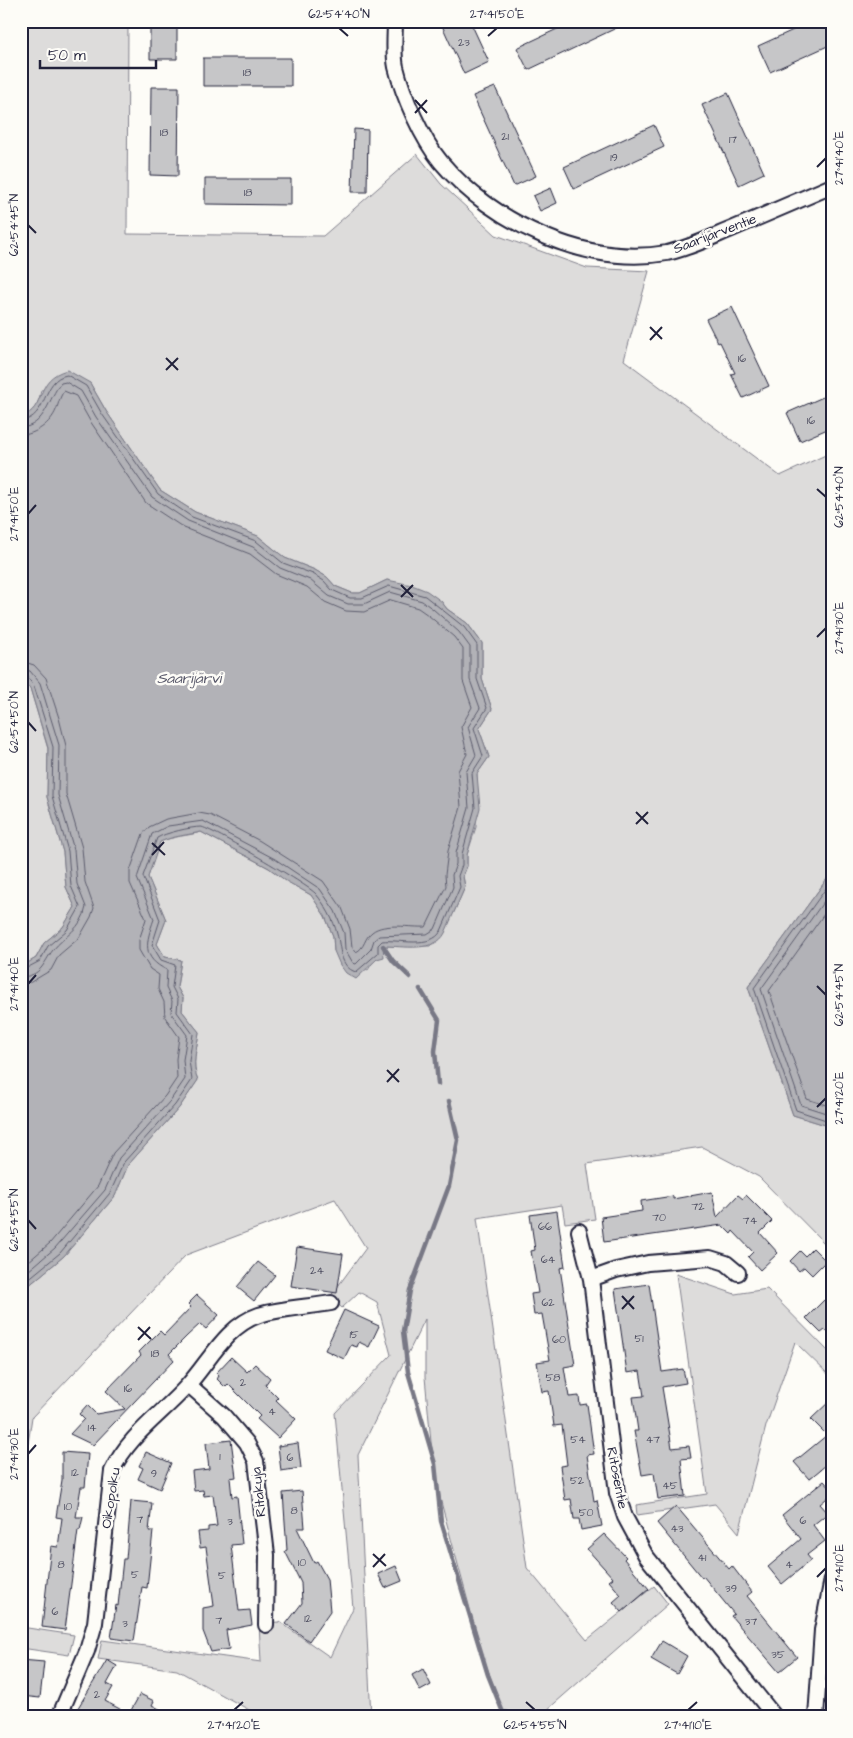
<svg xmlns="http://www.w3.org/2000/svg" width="853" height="1738" viewBox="0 0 853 1738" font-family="'Architects Daughter',sans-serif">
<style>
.green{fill:#dddcdb;stroke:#807f8b}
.water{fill:#b2b2b7;stroke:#787885}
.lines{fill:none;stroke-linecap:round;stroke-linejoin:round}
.shore{stroke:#5c5c6d;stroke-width:1}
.stream{stroke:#787885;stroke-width:4.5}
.building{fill:#c6c6c8;stroke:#22223b}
.street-casing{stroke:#22223b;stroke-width:18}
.street{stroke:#fdfcf7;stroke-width:14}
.ticks{fill:none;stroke:#22223b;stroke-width:2}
.labels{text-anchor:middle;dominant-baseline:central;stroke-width:5;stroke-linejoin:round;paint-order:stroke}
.number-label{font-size:11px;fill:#4b4b5e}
.street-label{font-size:14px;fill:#22223b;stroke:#fdfcf7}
.water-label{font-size:15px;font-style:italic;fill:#545466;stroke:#fdfcf7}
.neatline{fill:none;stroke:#22223b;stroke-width:2}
.ticks-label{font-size:12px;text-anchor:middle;fill:#22223b}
</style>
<rect width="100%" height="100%" fill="#fdfcf7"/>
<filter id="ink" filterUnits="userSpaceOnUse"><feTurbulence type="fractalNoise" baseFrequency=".02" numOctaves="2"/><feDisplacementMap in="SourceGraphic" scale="10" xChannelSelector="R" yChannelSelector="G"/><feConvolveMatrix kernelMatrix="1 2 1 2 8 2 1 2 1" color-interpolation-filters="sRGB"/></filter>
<g filter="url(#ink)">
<!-- green -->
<path class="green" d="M21 21H128L127 234 323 236 417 154 441 184 496 235 587 268 649 271 624 360 780 476 832 452V872L748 987 793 1115 832 1127V1251L759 1177 702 1147 587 1164 595 1219 565 1223 562 1205 477 1218 527 1568 587 1640 654 1586 668 1604 539 1717 502 1710 482 1653 441 1502 431 1442 425 1377V1319L358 1455 371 1717H262L177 1670 98 1659 102 1640 261 1662 259 1623 280 1622 330 1657 353 1608 335 1413 391 1355 377 1302 359 1292 342 1308 330 1297 366 1248 335 1199 186 1255 32 1417 21 1491V1292L64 1256 115 1196 128 1165 179 1108 198 1080C191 1065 197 1048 199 1032L182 1011 183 998 177 987 181 960 165 957 157 944 166 920 148 877 160 842C173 836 188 836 201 832L269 868 286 881 311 895 325 916 333 936 334 951 368 970 383 946H430L454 912 465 887 463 876 467 866V855L476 827 477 774 489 757 479 729 492 709 482 679V643L467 623 447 609 441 601 387 580 360 593H352L335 586 327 577 315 570 285 558 258 536 195 512 160 490 106 411 90 383 41 390C39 403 34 413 21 417Z
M21 678 30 688 48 749 47 797 63 852 66 887 75 907 63 927 44 943 36 958 21 967Z
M676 1274 735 1294 767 1289 832 1355V1378L795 1342 766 1426 739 1533 715 1504 637 1515 636 1505 707 1494Z
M21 1627 74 1635 69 1655 21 1648Z"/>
<!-- water -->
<path class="water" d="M67 370 90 383 106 411 160 490 195 512 258 536 285 558 315 570 327 577 335 586 352 593H360L387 580 412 585 427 591 441 601 447 609 467 623 482 643V679L492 709 479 729 489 757 477 774 480 808 467 855V866L463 876 465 887 445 933C435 953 403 946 383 946L384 957 377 959 356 979 346 973 340 965 334 951 333 936 325 916 311 895 286 881 269 868 201 832C188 835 173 836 160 842L148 877 166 920 157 944 165 957 181 960 177 987 183 998 182 1011 199 1032C197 1048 191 1065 198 1080L179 1108 128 1165 115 1196 64 1256 21 1292V967L36 958 44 943 63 927 75 907 66 887 63 852 47 797 48 748 30 688 21 678V417C48 408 33 379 67 370Z
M832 872V1127L793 1115 748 987Z
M502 1710 531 1717H498Z"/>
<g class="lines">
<!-- shore -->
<path class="shore" d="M21 421C49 418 41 379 67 375L86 386 102 414 158 494 192 517 256 541 283 563 313 574 324 581 332 590 350 598H362L389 586 425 596 464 627 477 645V679L487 708 474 728 483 756 472 773 475 808 462 854V865L458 876 460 887 441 931C431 949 399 939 382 941L378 945V953L356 972C339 967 341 947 337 934 334 920 325 905 316 894 310 886 209 827 201 827 191 827 165 833 157 838L143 876 160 920 152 945 161 960 175 965 172 987 178 999 177 1012 193 1034 189 1061 192 1080 175 1105 124 1162 110 1193 60 1253 21 1285
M21 428C46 426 48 398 61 383L66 382 81 391 96 417 152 497 188 521 253 547 280 568 310 580 329 596 348 604H364L390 592 422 601 433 609 459 632 470 647V680L480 708 468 727 476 755 466 772 469 808 456 853V864L452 875 453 887 435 929 427 934 379 936 374 940 371 949 356 964 353 963 345 949 344 933 335 911 320 889 275 859 203 821 168 826 152 834 137 878 154 919C146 942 141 958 167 970L166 988 172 1001 171 1013 187 1035 183 1060 185 1079 170 1101 119 1158 105 1190 55 1248 21 1277
M21 435C35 435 51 423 56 410 59 403 59 398 64 391L76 396 90 421 146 503 184 528 250 554 276 574 307 587 325 602 346 611 364 612 391 600 418 608 428 615 454 637 463 649V681L472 707 461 727 467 754 458 771 461 807 448 851 445 875 446 886 426 927C411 928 384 922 372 932 364 938 365 948 356 952L352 947 350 929 342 908 323 881 260 841 210 815 199 813 166 819 149 827 143 834 130 871V883L146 919 139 940V950L150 969 159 975 158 989 164 1002 165 1017 179 1037 176 1059 177 1078 165 1096 113 1153 98 1186 50 1243 21 1268
M21 661 34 665 46 678 59 718 66 746V794L82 848 85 882 94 908 91 917 79 938 59 955 51 970 31 982 21 984
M21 669 30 671 40 683 59 745 58 795 74 850 77 884 86 907C82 929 64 936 53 950 43 963 42 976 21 977
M21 675 27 677 34 686 53 747 52 796 68 851 71 886 80 907 67 930 48 946 40 961 21 971
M832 880 754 988 796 1110 832 1122
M832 890 761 989 801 1105 832 1115
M832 903 769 991 807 1099 832 1107"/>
<!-- stream -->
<path class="stream" d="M383 946 393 961 410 977
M420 989 439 1020 435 1051 438 1084
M449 1101 458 1140 449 1186 410 1290 403 1331 408 1372 435 1464 441 1521 488 1675 502 1710"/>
</g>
<!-- building -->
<path class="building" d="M150 21H177V59H150Z
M440 21H470L489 62 464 74Z
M574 21H631L528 70 517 48Z
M813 21H832V44L770 72 758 46Z
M203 58H291V86H203Z
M151 87H179L178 176 150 175Z
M495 87 536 176 514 186 473 96Z
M728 93 764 173 739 185 702 105Z
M654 125 664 147 574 189 564 167Z
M354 129 368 130 367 192H352Z
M205 179H291V205L205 204Z
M551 188 557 203 540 211 533 196Z
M732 307 769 386 743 398 731 374 735 373 720 342 718 343 706 319Z
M832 393V427L800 441 787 413Z
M712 1192 717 1217 738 1195 743 1199 746 1195 772 1221 760 1233 778 1253 760 1270 748 1257 753 1252 733 1231 731 1234 722 1225 604 1242 601 1217 642 1211 641 1201 673 1196V1199Z
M557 1211 565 1267 560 1268 575 1365 564 1367 569 1397 579 1396 580 1405 587 1404 594 1454 587 1455 594 1501 597 1500 602 1526 581 1530 579 1519H574L571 1499 565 1500 560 1466 567 1465 562 1425 554 1426 549 1391 542 1392 537 1362 550 1360 542 1314 534 1315 531 1294 538 1293 531 1251 535 1250 530 1215Z
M297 1247 343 1254 337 1293 291 1286Z
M813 1248 826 1261 812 1275 804 1267 799 1271 790 1261 800 1251 805 1256Z
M258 1262 275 1275 254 1301 237 1287Z
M649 1284 662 1372 683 1369 686 1383 662 1387 672 1448 689 1446 691 1458 681 1459 685 1496 658 1499 654 1473 642 1475 634 1431H638L633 1397 644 1396 640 1371 627 1373 615 1289Z
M197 1295 219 1315 206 1329 200 1324 187 1336 169 1354 174 1360 93 1445 70 1434 84 1419 79 1414 87 1405 96 1414 125 1409 106 1391 141 1355 139 1352 160 1331 164 1335 191 1307 188 1304Z
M824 1300 832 1308V1337L825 1330 821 1333 806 1318Z
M344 1310 379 1326 369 1347 359 1342 357 1347 351 1345 344 1359 325 1350Z
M231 1357 247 1372 255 1364 270 1378 265 1385 278 1398 276 1400 296 1419 278 1438 257 1419 260 1416 228 1384 225 1387 217 1379 219 1376 216 1373Z
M832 1399V1460L809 1479 794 1462 827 1435 811 1419Z
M231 1440 236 1477 230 1478 232 1497 237 1496 242 1544 231 1545 239 1611 250 1610 252 1625 226 1630 229 1649 211 1652 203 1631V1608L214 1606 206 1547 200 1548 198 1532 208 1531V1527L217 1526 213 1495 204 1496 203 1490 194 1491 192 1471 209 1469 206 1443Z
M298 1443 301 1468 281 1471 278 1446Z
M62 1452 88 1454 85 1487H81L76 1517H83L80 1530H78L65 1630 42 1627 51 1546 58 1547 62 1518 56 1517 62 1480Z
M146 1452 171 1463 160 1489 138 1479 143 1468 139 1466Z
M824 1481 832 1490V1494L820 1504 828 1513 813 1525 825 1541 807 1555 811 1560 782 1584 768 1567 801 1539 782 1515Z
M302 1491 305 1528H297L314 1563 317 1561 327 1579 330 1611 309 1641 286 1624 302 1603 301 1583 285 1551 287 1550 283 1493Z
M131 1501 152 1503 149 1531H153L147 1588 142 1587 134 1641 111 1638 116 1605 118 1606 123 1559H126Z
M676 1506 729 1569 732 1566 752 1592 747 1596 797 1657 779 1672 731 1616 734 1614 703 1576 702 1578 657 1523Z
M604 1534 626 1557 624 1559 649 1589 622 1612 613 1602 621 1595 609 1581 613 1578 587 1549Z
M396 1566 402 1581 385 1588 378 1574Z
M662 1641 687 1656 677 1674 651 1659Z
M21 1660 44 1662 40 1698 21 1696Z
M107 1660 117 1666 107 1684 113 1687 105 1701 129 1714 140 1694 154 1701 152 1705 174 1717H86L76 1711Z
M423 1669 431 1685 420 1691 412 1675Z"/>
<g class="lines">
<defs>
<path id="street" d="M395 21C395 35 393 53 396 67 403 96 422 139 441 162 492 223 587 267 667 253 690 248 712 237 734 228 767 214 799 200 832 186
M579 1231 591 1279 617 1493 625 1517 646 1556 775 1717
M591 1279 616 1270 648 1263 710 1258 726 1263 738 1273
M189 1385 224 1416 247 1443 256 1461 267 1555 266 1625
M59 1717 87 1651 95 1623 112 1471C129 1435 161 1415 187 1386 209 1362 226 1326 259 1315 281 1308 308 1307 331 1303
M816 1717 822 1630 832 1579"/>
</defs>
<!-- street casing -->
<use href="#street" class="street-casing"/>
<!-- street -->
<use href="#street" class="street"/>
</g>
</g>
<!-- ticks -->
<path class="ticks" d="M339 28 348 36M488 36 497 28M415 100 427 113M415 113 427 100M817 167 826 158M28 225 36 233M650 327 662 339M650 340 662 327M166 358 178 370M166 370 178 358M817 489 826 497M28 514 36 505M401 585 413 597M401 597 413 585M817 637 826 628M28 722 36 731M636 812 648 824M636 824 648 812M152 843 165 855M152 855 164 842M28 984 36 975M817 986 826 995M387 1070 399 1082M387 1082 399 1069M817 1107 826 1098M28 1220 36 1229M622 1296 634 1309M622 1309 634 1296M138 1327 151 1339M138 1340 150 1327M28 1454 36 1445M373 1554 386 1566M373 1567 385 1554M817 1577 826 1568M526 1702 535 1710M234 1710 243 1702M688 1710 697 1702"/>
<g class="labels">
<!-- number labels -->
<g class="number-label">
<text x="464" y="42">23</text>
<text x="247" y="72">18</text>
<text x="164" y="132">18</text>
<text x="505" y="136">21</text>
<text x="733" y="139">17</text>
<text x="614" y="157">19</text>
<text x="248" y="192">18</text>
<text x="742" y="358">16</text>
<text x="811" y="420">16</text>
<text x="698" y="1206">72</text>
<text x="659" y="1217">70</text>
<text x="750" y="1220">74</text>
<text x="545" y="1226">66</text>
<text x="548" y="1259">64</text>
<text x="317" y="1270">24</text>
<text x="548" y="1302">62</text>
<text x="354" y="1334">15</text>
<text x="639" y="1338">51</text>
<text x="559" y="1339">60</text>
<text x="155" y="1353">18</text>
<text x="553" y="1377">58</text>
<text x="243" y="1382">2</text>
<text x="128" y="1388">16</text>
<text x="272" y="1411">4</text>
<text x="92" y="1427">14</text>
<text x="578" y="1439">54</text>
<text x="653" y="1439">47</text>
<text x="220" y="1456">1</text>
<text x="290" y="1457">6</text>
<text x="75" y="1472">12</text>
<text x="154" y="1473">9</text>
<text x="577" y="1480">52</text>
<text x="670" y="1485">45</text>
<text x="68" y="1506">10</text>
<text x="294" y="1510">8</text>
<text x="586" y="1512">50</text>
<text x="140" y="1519">7</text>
<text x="803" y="1520">6</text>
<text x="230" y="1521">3</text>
<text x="677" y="1528">43</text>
<text x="702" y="1557">41</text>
<text x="302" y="1562">10</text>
<text x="61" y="1564">8</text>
<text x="789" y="1564">4</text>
<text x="135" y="1574">5</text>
<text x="222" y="1575">5</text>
<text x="731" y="1588">39</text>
<text x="55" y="1611">6</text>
<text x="308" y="1618">12</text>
<text x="219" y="1620">7</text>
<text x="751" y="1621">37</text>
<text x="125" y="1623">3</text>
<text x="778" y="1654">35</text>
<text x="97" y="1694">2</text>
</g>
<!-- street labels -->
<g class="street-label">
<text transform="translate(715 234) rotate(-21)">Saarijärventie</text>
<text transform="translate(617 1478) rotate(79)">Ritosentie</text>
<text transform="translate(259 1492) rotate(-96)">Ritakuja</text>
<text transform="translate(111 1498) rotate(-81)">Oikopolku</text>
</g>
<!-- water labels -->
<g class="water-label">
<text x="189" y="678">Saarijärvi</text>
</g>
</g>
<!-- margin -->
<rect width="853" height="1738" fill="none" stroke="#fdfcf7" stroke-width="55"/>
<!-- scale -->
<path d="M40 60v8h116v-8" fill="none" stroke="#22223b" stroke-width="2.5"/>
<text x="48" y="60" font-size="15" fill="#22223b" stroke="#fdfcf7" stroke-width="4" paint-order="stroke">50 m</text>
<rect x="28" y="28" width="798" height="1682" class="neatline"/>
<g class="ticks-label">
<text x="339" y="18">62°54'40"N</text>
<text x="497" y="18">27°41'50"E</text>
<text transform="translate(839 158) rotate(-90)" y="4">27°41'40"E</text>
<text transform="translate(14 225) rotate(-90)" y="4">62°54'45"N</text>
<text transform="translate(839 497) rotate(-90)" y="4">62°54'40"N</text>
<text transform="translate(14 514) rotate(-90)" y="4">27°41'50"E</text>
<text transform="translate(839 628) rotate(-90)" y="4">27°41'30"E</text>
<text transform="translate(14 722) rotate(-90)" y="4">62°54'50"N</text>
<text transform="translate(14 984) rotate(-90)" y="4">27°41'40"E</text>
<text transform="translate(839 995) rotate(-90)" y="4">62°54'45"N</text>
<text transform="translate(839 1098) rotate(-90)" y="4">27°41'20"E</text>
<text transform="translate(14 1220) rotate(-90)" y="4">62°54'55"N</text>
<text transform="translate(14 1454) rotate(-90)" y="4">27°41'30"E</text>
<text transform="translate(839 1568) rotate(-90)" y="4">27°41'10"E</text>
<text x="234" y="1729">27°41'20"E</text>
<text x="535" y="1729">62°54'55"N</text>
<text x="688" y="1729">27°41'10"E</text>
</g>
</svg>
